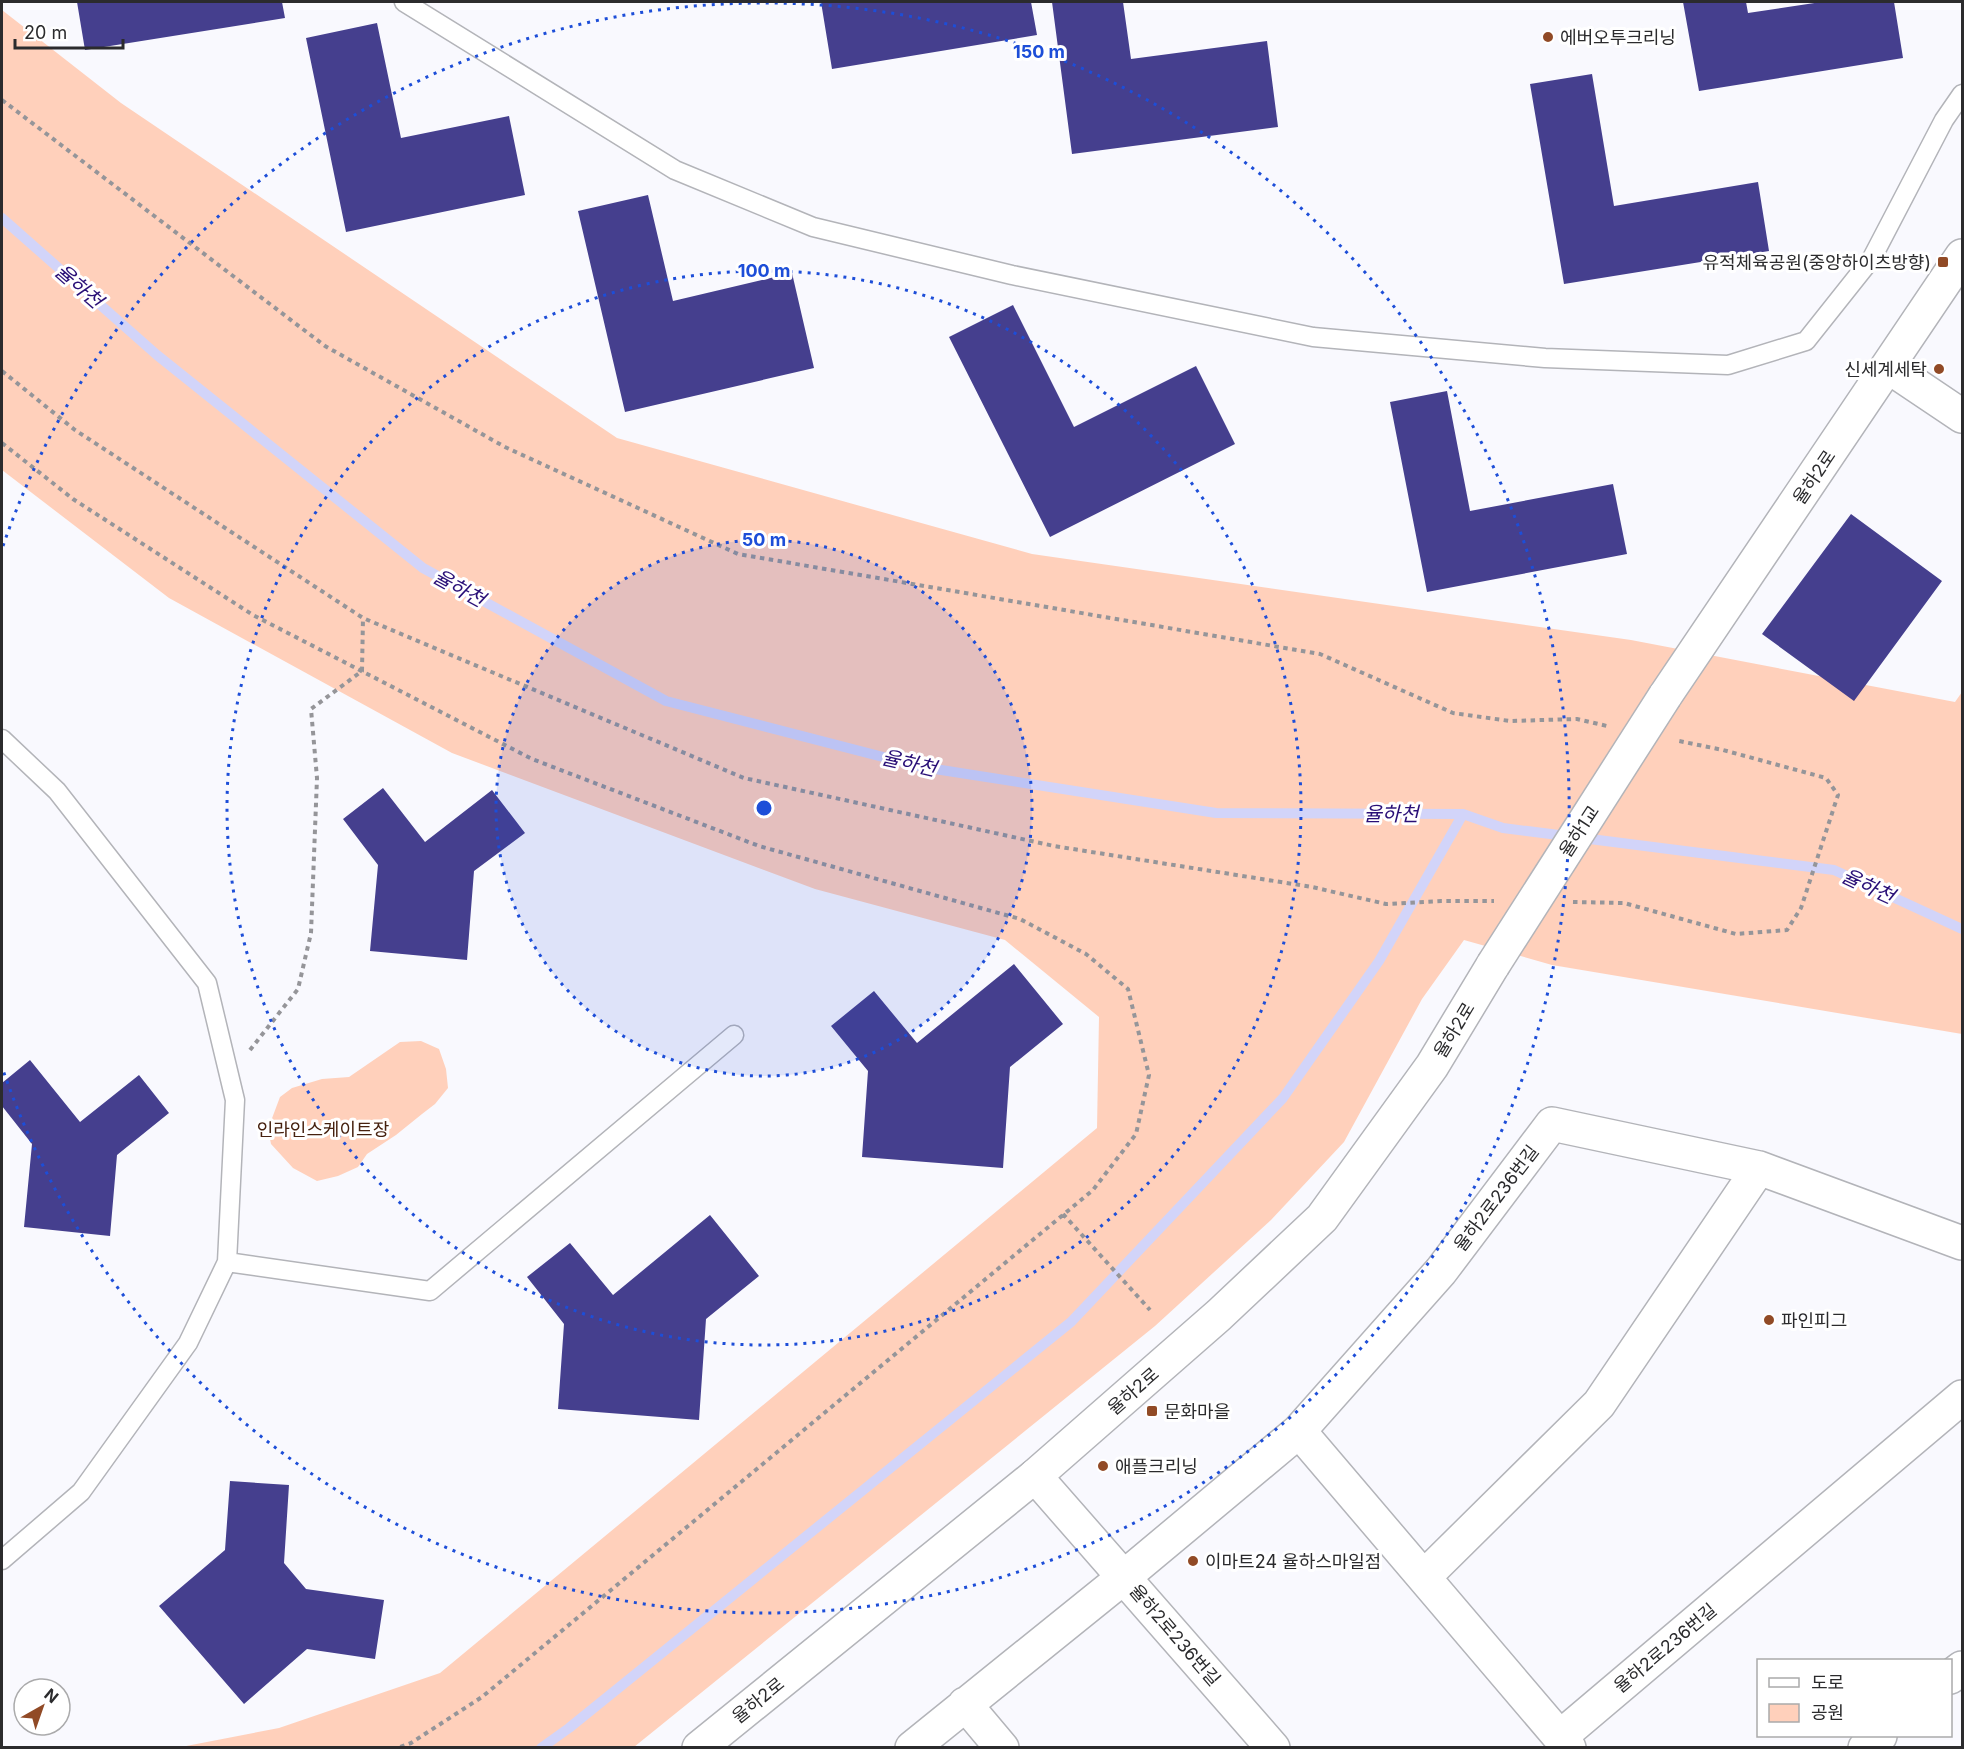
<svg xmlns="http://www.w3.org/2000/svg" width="1964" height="1749" viewBox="0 0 1964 1749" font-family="Inter,'Noto Sans KR',sans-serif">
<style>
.green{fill:#ffd0bb}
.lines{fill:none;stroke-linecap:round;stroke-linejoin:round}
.stream{stroke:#d2d4f9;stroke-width:10}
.building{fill:#453f8e}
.lane-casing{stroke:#b3b4b9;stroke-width:21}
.street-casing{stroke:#b3b4b9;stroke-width:36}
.secondary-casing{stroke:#b3b4b9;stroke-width:36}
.path{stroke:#959599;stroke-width:4;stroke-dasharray:4.5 4.5;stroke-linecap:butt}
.lane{stroke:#fff;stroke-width:18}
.street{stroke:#fff;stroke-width:33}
.secondary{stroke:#fff;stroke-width:33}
.secondary-bridge-casing{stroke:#b3b4b9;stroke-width:36;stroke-linecap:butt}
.secondary-bridge{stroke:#fff;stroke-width:33}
.ring{fill:none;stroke:#1d4ed8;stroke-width:3;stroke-dasharray:3 6}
.poi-dot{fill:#914a26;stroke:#fff;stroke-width:2}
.labels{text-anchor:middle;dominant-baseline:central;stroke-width:6;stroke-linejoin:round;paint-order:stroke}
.poi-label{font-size:18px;fill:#2b2b2d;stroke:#fff;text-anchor:start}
.street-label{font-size:18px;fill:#2b2b2d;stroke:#fff}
.park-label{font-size:18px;fill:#46210f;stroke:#fff}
.water-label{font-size:20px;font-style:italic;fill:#290f77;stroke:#fff}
.centre{fill:#1d4ed8;stroke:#fff;stroke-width:3}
.ring-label{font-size:18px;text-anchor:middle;font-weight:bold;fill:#1d4ed8;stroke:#fff;stroke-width:6;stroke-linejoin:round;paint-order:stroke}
</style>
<rect width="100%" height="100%" fill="#f9f9fe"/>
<!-- green -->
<path class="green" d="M2 10 121 103 617 438 1032 554 1631 640 1955 702 1962 692V1034L1552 965 1464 940 1422 999 1344 1142 1271 1220 1155 1326 634 1747H181L279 1728 440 1673 1097 1128 1099 1017 1005 940 815 889 452 753 169 598 2 470Z
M421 1041 439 1049 446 1069 448 1088 435 1104 422 1114 396 1135 367 1154 358 1167 338 1176 317 1181 293 1168 271 1144 268 1129 280 1097 292 1088 322 1079 349 1077 400 1042Z"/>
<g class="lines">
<!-- stream -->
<path class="stream" d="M2 218 157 355 423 568 666 701 922 767 1216 813 1463 814 1503 828 1834 870 1962 929
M541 1748 569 1728 1071 1322 1283 1098 1379 961 1463 814"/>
</g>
<!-- building -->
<path class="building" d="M77 2H282L285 18 85 50Z
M821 2H1031L1037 35 832 69Z
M1052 2H1123L1131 59 1267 41 1278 127 1072 154Z
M1683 2H1746L1748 13 1821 2H1894L1903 58 1699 91Z
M377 23 401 138 509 116 525 195 346 232 306 38Z
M1592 74 1614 206 1758 182 1769 251 1564 284 1530 84Z
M648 195 673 301 792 273 814 368 625 412 578 211Z
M1013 305 1074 427 1196 366 1235 444 1050 537 949 337Z
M1447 391 1470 511 1613 484 1627 554 1427 592 1390 402Z
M1851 514 1942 581 1854 701 1762 634Z
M383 788 425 842 492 790 525 833 474 871 467 960 370 951 378 865 343 819Z
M1014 964 1063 1024 1010 1067 1003 1168 862 1157 868 1071 831 1026 874 991 917 1043Z
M30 1060 80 1122 139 1075 169 1113 117 1155 110 1236 24 1227 32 1144 2 1106V1083Z
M710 1215 759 1276 706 1319 699 1420 558 1409 564 1324 527 1277 570 1243 613 1295Z
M230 1481 289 1485 284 1563 306 1589 384 1600 375 1659 307 1649 244 1704 159 1606 225 1550Z"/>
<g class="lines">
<defs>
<path id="lane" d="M404 2 675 170 813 227 1012 275 1313 337 1545 358 1728 365 1806 341 1872 258 1944 120 1962 94
M2 739 57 791 207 983 235 1100 227 1262 188 1343 81 1492 2 1560
M227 1262 430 1291 734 1035"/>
<path id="street" d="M1889 367 1962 416
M1299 1431 1569 1748
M1035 1476 1273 1748
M1424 1577 1599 1404 1759 1168
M1950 1677 1962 1668
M965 1704 1002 1748
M1560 1737 1962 1397
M912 1748 1124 1577 1299 1431 1441 1271 1552 1124 1759 1168 1962 1243
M1865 1748 1880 1736"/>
<path id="secondary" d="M1665 696 1962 256
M699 1748 1035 1476 1219 1315 1322 1218 1432 1066 1493 965"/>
</defs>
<!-- lane casing -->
<use href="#lane" class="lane-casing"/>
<!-- street casing -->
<use href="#street" class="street-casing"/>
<!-- secondary casing -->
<use href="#secondary" class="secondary-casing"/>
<!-- path -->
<path class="path" d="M2 100 325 346 505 447 738 554 1320 654 1453 713 1510 721 1577 719 1607 726
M2 371 75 430 363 618 744 778 1054 846 1312 887 1386 904 1441 901H1494
M2 443 73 499 253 615 532 759 759 846 1020 919 1086 954 1128 989 1149 1075 1136 1134 1093 1190 482 1697 411 1743 397 1748
M1573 902 1624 903 1736 934 1787 930 1801 908 1838 795 1826 778 1723 750 1679 741
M250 1050 298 989 311 933 317 778 311 709 362 671 363 618
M1063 1214 1150 1310"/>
<!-- lane -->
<use href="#lane" class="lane"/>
<!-- street -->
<use href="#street" class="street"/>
<!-- secondary -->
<use href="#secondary" class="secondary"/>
<defs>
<path id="secondary-bridge" d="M1493 965 1665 696"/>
</defs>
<!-- secondary-bridge casing -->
<use href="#secondary-bridge" class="secondary-bridge-casing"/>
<!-- secondary-bridge -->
<use href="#secondary-bridge" class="secondary-bridge"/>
</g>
<!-- distance rings -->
<circle cx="764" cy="808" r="268" fill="#1d4ed8" fill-opacity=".12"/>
<g class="ring">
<circle cx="764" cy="808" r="268"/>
<circle cx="764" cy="808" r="537"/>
<path d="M3 546A805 805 0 1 1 3 1070"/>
</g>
<!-- markers -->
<g class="poi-dot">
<circle cx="1548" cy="37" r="6"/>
<rect x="1937" y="256" width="12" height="12" rx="3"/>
<circle cx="1939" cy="369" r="6"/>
<circle cx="1769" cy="1320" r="6"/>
<rect x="1146" y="1405" width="12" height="12" rx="3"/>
<circle cx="1103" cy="1466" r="6"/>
<circle cx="1193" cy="1561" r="6"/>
</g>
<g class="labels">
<!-- poi labels -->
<g class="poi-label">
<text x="1560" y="37">에버오투크리닝</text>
<text x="1931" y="262" text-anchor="end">유적체육공원(중앙하이츠방향)</text>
<text x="1927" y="369" text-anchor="end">신세계세탁</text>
<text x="1781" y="1320">파인피그</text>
<text x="1164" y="1411">문화마을</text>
<text x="1115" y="1466">애플크리닝</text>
<text x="1205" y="1561">이마트24 율하스마일점</text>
</g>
<!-- street labels -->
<g class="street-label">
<text transform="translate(1814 477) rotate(-56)">율하2로</text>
<text transform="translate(1579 831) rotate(-57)">율하1교</text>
<text transform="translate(1454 1030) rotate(-59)">율하2로</text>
<text transform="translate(1496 1198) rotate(-53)">율하2로236번길</text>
<text transform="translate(1133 1391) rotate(-41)">율하2로</text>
<text transform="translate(1175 1635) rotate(49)">율하2로236번길</text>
<text transform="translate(1665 1648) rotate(-40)">율하2로236번길</text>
<text transform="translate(758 1700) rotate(-39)">율하2로</text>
</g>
<!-- park labels -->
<g class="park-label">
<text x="323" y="1129">인라인스케이트장</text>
</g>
<!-- water labels -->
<g class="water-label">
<text transform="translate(79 286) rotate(41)">율하천</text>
<text transform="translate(459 588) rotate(29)">율하천</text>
<text transform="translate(909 763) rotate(13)">율하천</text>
<text x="1391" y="814">율하천</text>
<text transform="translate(1868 886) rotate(25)">율하천</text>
</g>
</g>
<circle cx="764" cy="808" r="9" class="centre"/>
<g class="ring-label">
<text x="1039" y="58">150 m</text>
<text x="764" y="277">100 m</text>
<text x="764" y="546">50 m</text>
</g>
<!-- border -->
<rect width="1964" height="1749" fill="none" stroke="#2b2b2d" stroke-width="6"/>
<!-- legend -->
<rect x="1757" y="1659" width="195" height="78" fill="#ffffff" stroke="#aaaaab" stroke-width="1.5"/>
<rect x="1769" y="1678" width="30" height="9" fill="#ffffff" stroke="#aaaaab" stroke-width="1.5"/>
<text x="1811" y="1689" font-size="18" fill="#2b2b2d">도로</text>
<rect x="1769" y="1704" width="30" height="18" fill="#ffd0bb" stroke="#aaaaab" stroke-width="1.5"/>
<text x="1811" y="1719" font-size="18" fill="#2b2b2d">공원</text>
<!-- north arrow -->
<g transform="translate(42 1707) rotate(40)"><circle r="28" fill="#ffffff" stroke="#aaaaab" stroke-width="1.5"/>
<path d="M0-4.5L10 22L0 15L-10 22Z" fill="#914a26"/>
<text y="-9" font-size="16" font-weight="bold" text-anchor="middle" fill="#2b2b2d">N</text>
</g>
<!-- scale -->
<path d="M15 39v9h108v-9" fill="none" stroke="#2b2b2d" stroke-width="3"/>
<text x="24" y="39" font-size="18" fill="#2b2b2d" stroke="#ffffff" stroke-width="4.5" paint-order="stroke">20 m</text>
</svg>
